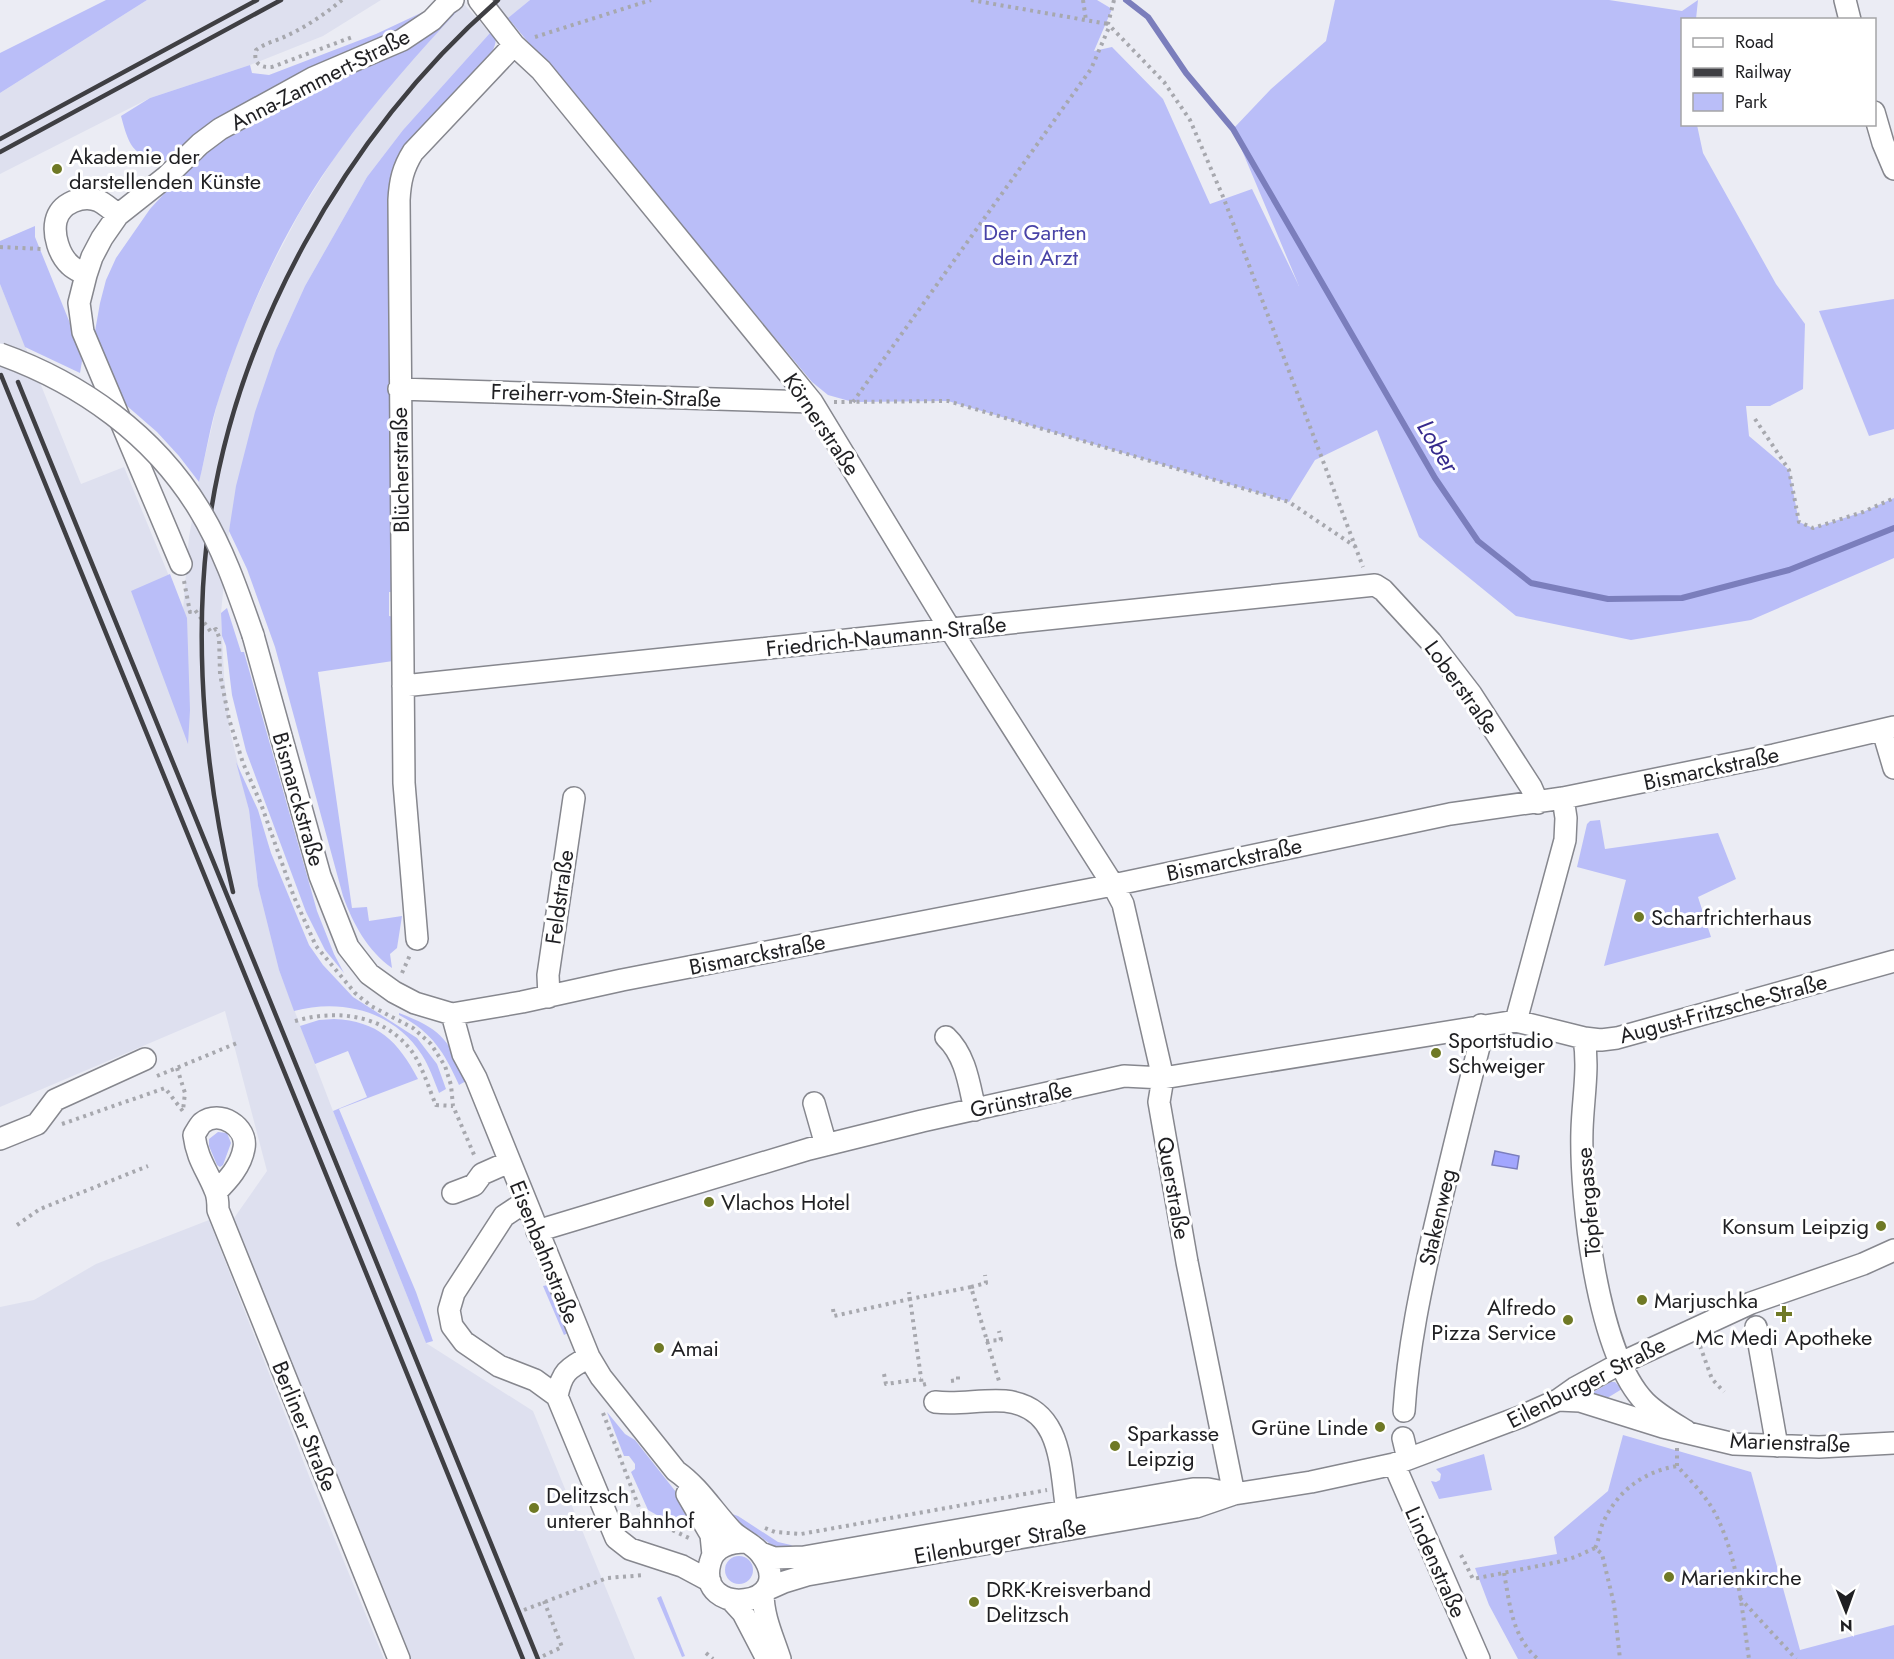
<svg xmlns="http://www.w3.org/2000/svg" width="1894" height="1659" viewBox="0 0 1894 1659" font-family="Jost,sans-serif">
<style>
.built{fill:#dee0ef}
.green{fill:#babef8}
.water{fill:#a2a6fe;stroke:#7b7ebc;stroke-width:1.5}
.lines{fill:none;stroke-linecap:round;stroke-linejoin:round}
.stream{stroke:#7b7ebc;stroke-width:6}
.minor-casing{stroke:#86878e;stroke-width:24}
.path{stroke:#a7a8ae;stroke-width:4;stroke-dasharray:3 4.5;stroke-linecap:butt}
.minor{stroke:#fff;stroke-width:21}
.rail{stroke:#3f3f43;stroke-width:4.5}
.minor-bridge-casing{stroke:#86878e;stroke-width:24;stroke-linecap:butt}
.minor-bridge{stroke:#fff;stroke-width:21}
.poi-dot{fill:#6f7925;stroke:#fff;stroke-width:2}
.labels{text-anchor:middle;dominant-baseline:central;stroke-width:6;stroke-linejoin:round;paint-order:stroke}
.street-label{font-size:22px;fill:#1f1f22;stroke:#fff}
.poi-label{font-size:22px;fill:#1f1f22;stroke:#fff;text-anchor:start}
.park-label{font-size:22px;fill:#4943a7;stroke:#fff}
.water-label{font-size:24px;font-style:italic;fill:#362a8d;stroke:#fff}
</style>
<rect width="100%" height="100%" fill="#ebecf4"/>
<!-- built -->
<path class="built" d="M147 0H381L323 36 250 65 150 98 0 174V93Z
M471 0H530L495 29Z
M464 4 490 33 403 130 367 177 305 286 276 350 229 531 221 613 224 676 230 731 249 810 258 886 279 970 333 1111 426 1343 533 1411 635 1659H411L232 1221 267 1171 225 1011 0 1107V284L81 484 124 467 183 610 189 537 199 482 218 400 240 335 269 271 300 212 336 155 376 102 416 55Z
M209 1220 313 1486 384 1659H0V1307L34 1300 96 1264Z"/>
<!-- green -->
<path class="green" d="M106 0H147L0 93V53Z
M530 0H1097L1112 9 1094 51 1112 47 1163 99 1210 204 1252 189 1299 286 1233 129 1271 89 1326 41 1335 0H1609L1682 11 1698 0 1696 19 1682 20V124L1697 125 1703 153 1776 284 1805 324 1803 389 1770 406H1746L1749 436 1789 470 1799 522 1813 528 1863 512 1894 498V558L1751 620 1631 640 1516 616 1419 537 1377 430 1315 460 1289 502 948 401 853 402 828 395 812 382 508 18Z
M464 4C419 52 376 100 338 153 285 226 246 312 219 398 210 425 206 454 199 482L179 456 157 432 119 399 94 337 100 303 106 280 116 258 150 209 207 147 257 113 359 66 417 44 450 11Z
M423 12 419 22 170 161C134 157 130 150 121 116L150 98 250 65 252 73 269 75 376 34Z
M490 33C498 38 496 42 493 50L400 154 392 176 395 592H389V616L395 617 393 661 318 672 352 908 367 907 369 921 402 916 397 948 390 954 392 968C368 951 353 924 343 896L275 647 247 569 229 531 236 486 255 412 276 350 305 286 367 177 403 130Z
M35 226V237L78 343 82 361 80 373 25 347 0 284V241Z
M1894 299V429L1869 436 1819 311Z
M170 574 187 618 190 710 188 744 131 591Z
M227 608 241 652H244L317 911 334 954 344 973 325 950 306 912 246 751 232 695 226 646 222 636 221 613Z
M236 762 258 810 271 853 309 945 323 965 353 997 417 1038 437 1064 446 1089 439 1093C434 1080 429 1066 422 1055 394 1011 342 998 294 1011L279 970 258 886 249 810Z
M1600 820 1605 849 1718 833 1736 879 1698 897 1711 937 1604 966 1626 880 1577 867 1587 824 1590 821Z
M399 1013C441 1029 449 1039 466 1081L459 1085C444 1052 432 1032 399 1015Z
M334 1019C378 1021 398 1041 418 1079L339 1109 416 1292 433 1341 426 1343 333 1111 367 1097 348 1051 315 1064 300 1026 319 1020Z
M218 1132 227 1133 231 1143 223 1165 220 1167 217 1165 209 1146V1139Z
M548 1285 568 1333 564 1335 543 1286Z
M1611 1382H1615L1622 1389 1604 1400 1590 1394Z
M607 1412 625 1434 635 1440 676 1492 698 1522 691 1527H678L648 1510 631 1472 635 1469V1464L629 1456H624Z
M1623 1435 1751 1472 1800 1650 1894 1625V1659H1518L1489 1605 1475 1568 1557 1554 1554 1537 1608 1491Z
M1484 1454 1492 1490 1439 1499 1431 1481 1436 1482 1440 1480 1441 1474 1436 1469Z
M732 1514 738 1516 778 1542 791 1545 795 1548H776L758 1535 742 1530 727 1515Z
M725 1570a14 14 0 1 1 28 0a14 14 0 1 1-28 0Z
M661 1596 685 1656 682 1657 657 1598Z"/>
<!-- water -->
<path class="water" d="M1495 1151 1519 1156 1517 1169 1492 1165Z"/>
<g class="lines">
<!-- stream -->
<path class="stream" d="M1126 0 1148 17 1186 73 1233 129 1435 478 1478 541 1531 583 1608 599 1682 598 1789 570 1894 528"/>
<defs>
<path id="minor" d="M479 0 514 45 541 70 812 402 950 629 1113 885 1123 904 1163 1078 1159 1102 1187 1262 1234 1494
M1845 0 1850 20
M1874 112 1883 143 1894 169
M86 275C81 272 74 269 70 265 59 255 53 235 56 221 60 203 83 194 99 201 105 204 112 210 118 215
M399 389 812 402
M181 564 83 332 79 303 86 275 92 257 102 238 118 215 166 177 200 144 220 129 313 78 402 40 432 20 447 4 453 0
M253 635 320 876 348 947 369 974 394 992 415 1003 452 1014 522 1002 622 980 1113 885 1450 814 1563 798 1774 755 1894 727
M403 686 1375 585 1383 590 1431 642 1471 694 1531 787 1538 803
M1883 731 1894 768
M417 939 404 783 399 200C400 181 403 168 413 152L514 45
M549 997 548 975 574 798
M452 1014 463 1054 476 1078 589 1357 601 1377 676 1471C699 1487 713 1511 732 1531 741 1540 754 1544 761 1554 801 1608 695 1619 710 1563 714 1546 730 1542 746 1542
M1516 1021 1565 840 1566 818 1563 798
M946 1037C966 1056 969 1084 975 1110
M1584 1038C1589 1069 1583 1098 1582 1130 1580 1197 1597 1353 1645 1402 1657 1414 1673 1423 1686 1431
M814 1103 826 1145
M0 1139 37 1124 55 1100 145 1059
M216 1192C228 1180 241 1166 244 1148 248 1127 220 1109 202 1123 199 1126 196 1132 194 1135 197 1159 207 1170 215 1190 218 1196 218 1204 218 1210L399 1659
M453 1193 474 1185 482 1174 509 1162
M525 1202 504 1216 454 1293 449 1310 452 1326 464 1342 499 1366 535 1380 557 1396 616 1538 630 1549 682 1566 710 1581
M537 1231 809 1149 922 1121 1124 1076 1163 1078 1516 1021 1584 1038 1601 1040 1617 1038 1894 961
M1756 1327 1777 1446
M557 1396C562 1372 567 1369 589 1357
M1558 1400 1580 1401 1663 1427 1734 1444 1819 1447 1894 1443
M935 1402C959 1405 982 1399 1005 1401 1063 1407 1060 1467 1067 1512
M1404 1411C1408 1348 1421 1287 1435 1226 1450 1163 1465 1101 1481 1039V1025
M1403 1438 1408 1459
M1394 1464 1479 1659
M687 1494 711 1535 713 1555
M761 1553 774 1558 804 1557 1193 1489H1208L1234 1494
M766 1590 784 1582 807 1575 1196 1507 1234 1494 1311 1482 1394 1464 1408 1459 1520 1417 1558 1400 1575 1388 1621 1363 1751 1303 1863 1264 1894 1250
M763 1593C763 1617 773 1637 780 1659
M732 1601 743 1613 767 1659"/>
</defs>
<!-- minor casing -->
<use href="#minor" class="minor-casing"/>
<!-- path -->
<path class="path" d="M342 0C325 14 306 27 286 36 276 41 265 43 256 50 253 63 260 68 272 67L355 36
M971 0 1108 24
M1083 0 1086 20
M1114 0 1108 24 1164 82 1190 120 1224 199 1363 567
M535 37 651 0
M0 247 41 249
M834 402 948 401 1289 502 1356 547
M853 402 1091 69 1110 25
M1755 419 1789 470 1799 522 1813 528 1863 512 1894 498
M184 581 190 612 195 610 211 632 216 629 219 637 220 674 229 719 243 763 261 804 294 897 316 946 355 993 371 1006 413 1028 431 1044 445 1066 451 1085 453 1106 475 1157
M402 973 410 955
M295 1021C337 1009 385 1014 413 1053 423 1068 429 1089 436 1105L453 1106
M177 1068 185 1093 183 1110
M157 1076 237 1043
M62 1124 165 1088 185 1114
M17 1225 40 1209 148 1166
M971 1287 986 1283 985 1275
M833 1309 834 1316 910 1299 909 1292
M986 1341 1001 1340 999 1331
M1700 1346 1712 1379 1724 1392
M884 1374 886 1384 921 1379
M951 1381 958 1380V1375
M926 1384 922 1385 910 1299 971 1287 999 1381
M603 1413 640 1510 649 1519 689 1538
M1677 1448V1466C1692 1482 1708 1498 1717 1517 1739 1563 1742 1611 1749 1659
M765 1528 775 1532 801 1534 1047 1490
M1595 1548C1599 1541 1599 1533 1602 1525 1616 1492 1642 1472 1677 1466
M1461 1555 1473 1579 1558 1562 1575 1557 1595 1548 1602 1554 1614 1604 1620 1659
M1504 1573C1510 1605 1512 1637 1538 1659
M1740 1598 1796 1659
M524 1610 607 1578 645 1575
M706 1653 713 1659
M543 1656 562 1647 544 1601"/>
<!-- minor -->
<use href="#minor" class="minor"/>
<!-- rail -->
<path class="rail" d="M0 139 257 0
M0 152 281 0
M1 375 523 1659
M18 382 538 1659
M233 892C206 781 194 653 207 540 231 337 346 133 498 0"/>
<defs>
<path id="minor-bridge" d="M0 354C81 383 154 435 199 509 223 548 238 592 253 635"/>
</defs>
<!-- minor-bridge casing -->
<use href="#minor-bridge" class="minor-bridge-casing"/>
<!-- minor-bridge -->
<use href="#minor-bridge" class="minor-bridge"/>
</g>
<!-- markers -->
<g class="poi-dot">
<circle cx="57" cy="169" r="6"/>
<circle cx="1639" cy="917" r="6"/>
<circle cx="1436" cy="1053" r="6"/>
<circle cx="709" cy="1202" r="6"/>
<circle cx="1881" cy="1226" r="6"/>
<circle cx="1642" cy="1300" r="6"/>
<path d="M1781 1305h6v6h6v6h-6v6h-6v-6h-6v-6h6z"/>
<circle cx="1568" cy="1320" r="6"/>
<circle cx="659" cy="1348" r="6"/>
<circle cx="1380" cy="1427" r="6"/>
<circle cx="1115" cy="1446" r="6"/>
<circle cx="534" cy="1508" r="6"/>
<circle cx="1669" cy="1577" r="6"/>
<circle cx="974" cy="1602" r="6"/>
</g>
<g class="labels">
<!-- street labels -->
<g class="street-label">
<text transform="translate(320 79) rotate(-27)">Anna-Zammert-Straße</text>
<text transform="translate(606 395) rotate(2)">Freiherr-vom-Stein-Straße</text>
<text transform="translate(822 424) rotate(56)">Körnerstraße</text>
<text transform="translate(400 470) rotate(-91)">Blücherstraße</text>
<text transform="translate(886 636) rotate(-6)">Friedrich-Naumann-Straße</text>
<text transform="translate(1462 687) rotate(54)">Loberstraße</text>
<text transform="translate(1711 768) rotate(-12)">Bismarckstraße</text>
<text transform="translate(299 799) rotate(74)">Bismarckstraße</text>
<text transform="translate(1234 859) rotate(-12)">Bismarckstraße</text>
<text transform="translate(559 897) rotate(-82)">Feldstraße</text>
<text transform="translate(757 954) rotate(-11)">Bismarckstraße</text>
<text transform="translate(1723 1008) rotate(-15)">August-Fritzsche-Straße</text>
<text transform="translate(1021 1099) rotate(-12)">Grünstraße</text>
<text transform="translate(1174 1188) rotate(80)">Querstraße</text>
<text transform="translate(1588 1202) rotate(-95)">Töpfergasse</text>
<text transform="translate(1437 1217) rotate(-77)">Stakenweg</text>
<text transform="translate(545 1252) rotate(68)">Eisenbahnstraße</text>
<text transform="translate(1586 1382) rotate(-27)">Eilenburger Straße</text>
<text transform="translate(305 1426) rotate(68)">Berliner Straße</text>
<text transform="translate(1790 1442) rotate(2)">Marienstraße</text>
<text transform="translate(1000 1541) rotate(-10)">Eilenburger Straße</text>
<text transform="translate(1436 1562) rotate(66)">Lindenstraße</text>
</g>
<!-- poi labels -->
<g class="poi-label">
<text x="69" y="156">Akademie der<tspan x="69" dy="25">darstellenden Künste</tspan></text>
<text x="1651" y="917">Scharfrichterhaus</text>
<text x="1448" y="1040">Sportstudio<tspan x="1448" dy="25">Schweiger</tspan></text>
<text x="721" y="1202">Vlachos Hotel</text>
<text x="1869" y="1226" text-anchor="end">Konsum Leipzig</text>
<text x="1654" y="1300">Marjuschka</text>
<text x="1556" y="1307" text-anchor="end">Alfredo<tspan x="1556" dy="25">Pizza Service</tspan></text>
<text x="1784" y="1337" text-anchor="middle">Mc Medi Apotheke</text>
<text x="671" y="1348">Amai</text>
<text x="1368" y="1427" text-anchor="end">Grüne Linde</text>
<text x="1127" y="1433">Sparkasse<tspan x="1127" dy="25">Leipzig</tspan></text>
<text x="546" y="1495">Delitzsch<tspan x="546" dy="25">unterer Bahnhof</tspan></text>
<text x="1681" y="1577">Marienkirche</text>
<text x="986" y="1589">DRK-Kreisverband<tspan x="986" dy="25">Delitzsch</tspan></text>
</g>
<!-- park labels -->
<g class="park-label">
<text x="1035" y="232">Der Garten<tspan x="1035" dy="25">dein Arzt</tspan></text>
</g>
<!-- water labels -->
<g class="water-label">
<text transform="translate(1438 446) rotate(59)">Lober</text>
</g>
</g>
<!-- legend -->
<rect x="1681" y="18" width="195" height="108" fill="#ffffff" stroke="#a5a5a7" stroke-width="1.5"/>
<rect x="1693" y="38" width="30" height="9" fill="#ffffff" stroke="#a5a5a7" stroke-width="1.5"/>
<text x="1735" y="48" font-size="18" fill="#1f1f22">Road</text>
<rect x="1693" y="68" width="30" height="9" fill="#3f3f43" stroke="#a5a5a7" stroke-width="1.5"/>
<text x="1735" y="78" font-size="18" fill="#1f1f22">Railway</text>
<rect x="1693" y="93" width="30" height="18" fill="#babef8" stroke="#a5a5a7" stroke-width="1.5"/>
<text x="1735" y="108" font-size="18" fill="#1f1f22">Park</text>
<!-- north arrow -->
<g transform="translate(1846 1611) rotate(179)" stroke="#ffffff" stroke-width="4.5" paint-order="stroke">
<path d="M0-4.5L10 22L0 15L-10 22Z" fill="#1f1f22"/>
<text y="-9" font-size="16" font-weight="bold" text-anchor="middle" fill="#1f1f22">N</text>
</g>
</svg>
